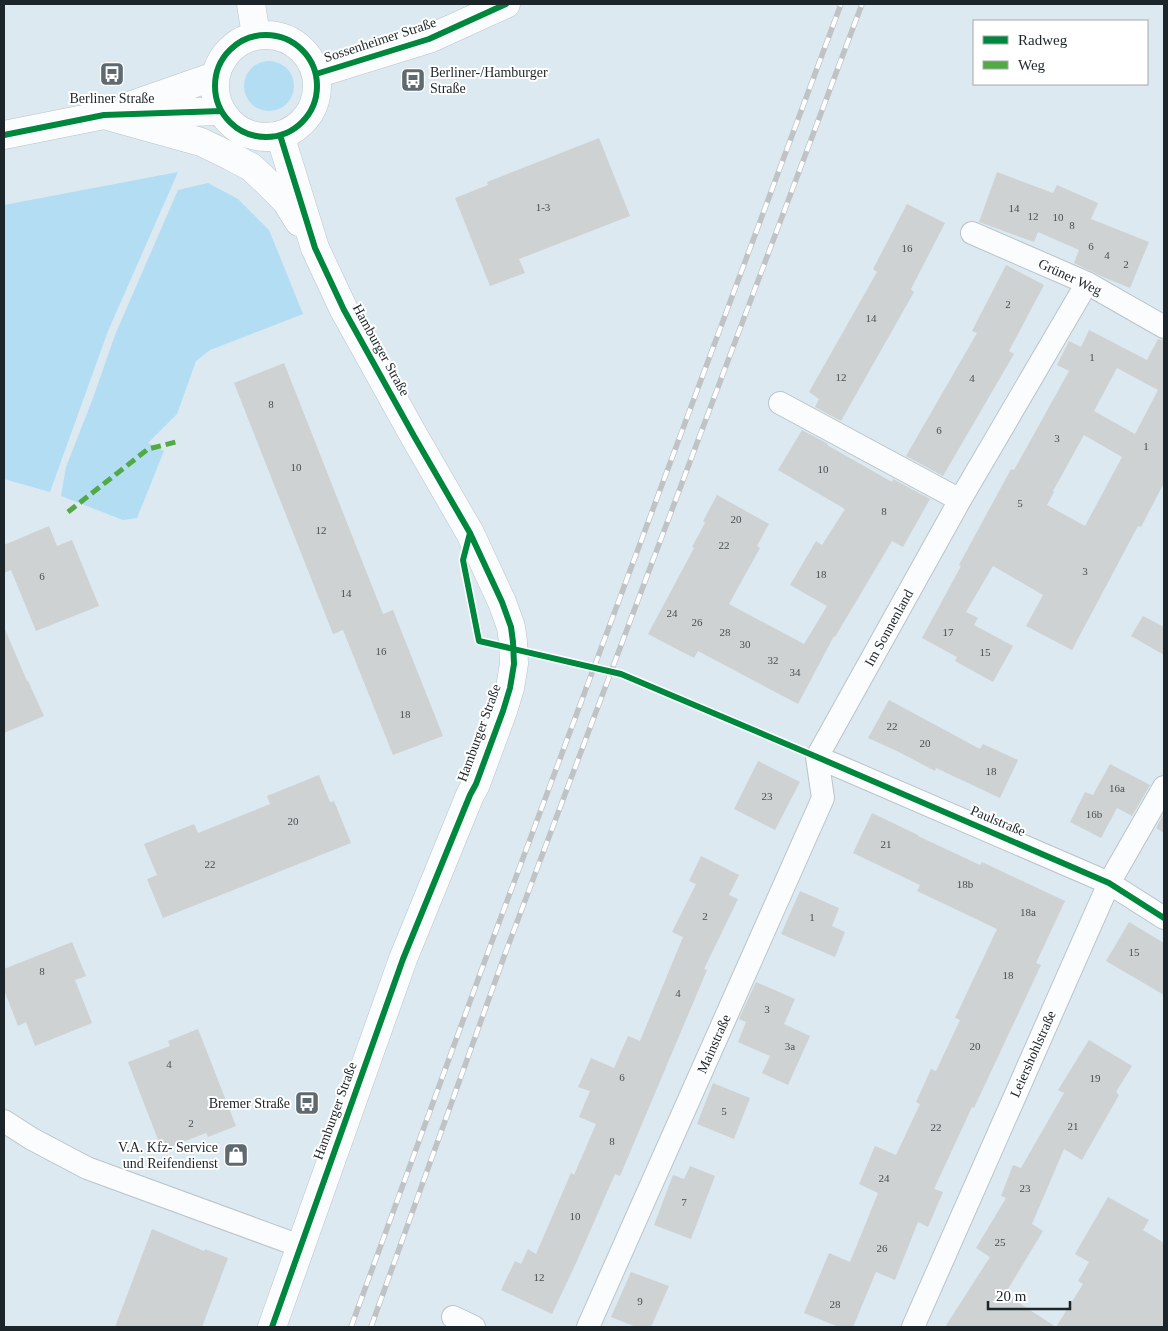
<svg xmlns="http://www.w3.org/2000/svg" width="1168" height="1331" viewBox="0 0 1168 1331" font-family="'Times New Roman',serif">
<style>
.green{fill:#b2ddf3}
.building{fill:#ced2d2;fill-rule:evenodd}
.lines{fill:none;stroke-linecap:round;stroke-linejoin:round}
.minor-casing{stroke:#bac4ca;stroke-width:24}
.tertiary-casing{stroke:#bac4ca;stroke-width:29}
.minor{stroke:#fafcfd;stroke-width:22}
.tertiary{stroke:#fafcfd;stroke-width:28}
.rail-casing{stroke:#c0c3c5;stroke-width:5.5}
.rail{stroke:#fff;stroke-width:4;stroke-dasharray:11;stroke-linecap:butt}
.quiet{stroke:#52aa44;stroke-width:5;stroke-dasharray:10 5;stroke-linecap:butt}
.cycleway-casing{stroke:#fff;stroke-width:9}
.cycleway{stroke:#00873e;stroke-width:6}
.labels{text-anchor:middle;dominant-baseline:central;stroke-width:4;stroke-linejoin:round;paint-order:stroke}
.number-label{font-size:11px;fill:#485054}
.street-label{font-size:14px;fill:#1c252a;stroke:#fff}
.poi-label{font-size:14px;fill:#1c252a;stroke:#fff;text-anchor:end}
</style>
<rect width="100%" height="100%" fill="#dce9f1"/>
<!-- green -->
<path class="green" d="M244 86a25 25 0 1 1 50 0a25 25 0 1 1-50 0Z
M178 172 108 331 50 492 4 479V205Z
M208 183 238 199 269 230 303 314 210 350 196 361 177 414 148 443 164 451 137 518 123 520 61 496 66 467 93 398 115 335 178 190Z"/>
<!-- building -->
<path class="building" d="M599 138 630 216 519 259 525 273 490 286 455 198 488 185 487 182Z
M997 172 1053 193 1057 185 1098 203 1091 219 1149 242 1130 288 1103 277 1074 263 1079 250 1038 232 1034 242 979 222Z
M907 204 945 223 911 289 914 292 841 421 815 407 819 399 809 392 877 272 873 269Z
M1006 265 1044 285 1009 351 1014 354 943 476 906 456 977 333 972 331Z
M1089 330 1147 360 1158 339 1164 340V483L1141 527 1138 526 1072 650 1026 626 1043 595 993 566 966 612 978 618 974 625 1013 646 993 682 955 661 957 657 922 638 961 566 959 565 1011 469 1014 470 1069 371 1057 365 1069 341 1081 347ZM1117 368 1158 390 1135 434 1094 411ZM1084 435 1122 457 1085 526 1047 505 1054 492 1053 491Z
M284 363 383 614 393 610 443 736 393 755 343 630 333 634 234 383Z
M802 430 828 444 827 445 892 482 893 479 930 499 903 547 892 541 835 637 834 636 798 704 698 651 694 658 648 634 694 548 692 547 705 523 703 521 717 495 769 524 757 546 760 548 729 604 804 644 827 606 790 585 816 541 822 545 845 509 778 470Z
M49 526 57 546 72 540 99 606 36 631 11 570 4 573V545Z
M1143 616 1164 627V655L1131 636Z
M4 627 27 681H28L44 716 4 733Z
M889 700 980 749 983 744 1018 760 1000 798 936 768 935 771 897 751 868 738Z
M758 761 800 782 775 830 734 809Z
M1110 764 1150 785 1132 816 1117 808 1101 838 1070 822 1085 792 1093 795Z
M319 775 330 802 334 801 351 843 163 918 147 879 157 875 144 844 194 824 198 833 270 804 267 796Z
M872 813 918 835V836L980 865 982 862 1065 901 1036 963 1041 965 974 1108 972 1107 934 1189 943 1192 928 1227 918 1222 895 1280 876 1272 853 1327H839L804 1313 829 1253 850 1262 878 1193 859 1184 875 1146 896 1155 920 1104 916 1102 931 1069 936 1071 960 1020 955 1018 997 929 917 891 920 885 853 853Z
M1164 813V833L1156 828Z
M701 856 739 875 729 895 738 899 704 969 707 970 620 1176 615 1174 577 1261 552 1314 501 1290 515 1261 521 1264 528 1249 536 1254 571 1173 574 1175 596 1124 579 1117 590 1091 578 1087 591 1058 614 1068 628 1036 640 1041 683 937 672 932 696 884 689 881Z
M800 891 839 908 832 926 845 932 835 957 781 934Z
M1129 922 1164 943V995L1106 961Z
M72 942 86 976 75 980 92 1023 35 1046 26 1022 18 1026 4 990V969Z
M756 982 795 999 784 1024 810 1036 788 1085 762 1073 770 1056 738 1042 746 1022 739 1019Z
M198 1029 236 1126 208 1137 206 1133 162 1150 128 1062 170 1046 168 1041Z
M1089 1040 1132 1066 1116 1092 1119 1095 1082 1160 1064 1149 1032 1224 1043 1231 1005 1294 1056 1327 1083 1284 1078 1281 1089 1262 1075 1254 1108 1197 1149 1220 1143 1230 1164 1243V1327H945L990 1257 976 1248 1006 1198 1001 1196 1013 1165 1021 1168 1064 1093 1058 1090Z
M713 1083 750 1098 734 1139 697 1124Z
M690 1166 715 1176 691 1239 654 1225 673 1175 684 1179Z
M152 1229 204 1251 205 1249 228 1258 202 1327H115Z
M631 1272 669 1286 651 1327H636L611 1317Z"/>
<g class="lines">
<defs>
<path id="minor" d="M972 233 1087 283 1164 327
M780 403 960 500
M817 757 960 500 1087 283
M817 757 1109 883 1164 918
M4 1121 32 1139 87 1168 300 1246
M453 1317 474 1327
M588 1327 823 798 817 757
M913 1327 1109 883 1164 787"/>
<path id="tertiary" d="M251 4 256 35
M215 86a51 51 0 1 1 102 0a51 51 0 1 1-102 0Z
M316 74 429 39 506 4
M129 106 215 76
M104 115 201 142 230 156 251 167 268 183 286 201 299 222
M4 135 104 115 221 111
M272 1327 403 959 470 795 476 784 503 711 510 688 514 664 513 642 511 627 502 602 470 533 414 436 344 310 315 248 280 135"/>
</defs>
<!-- minor casing -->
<use href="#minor" class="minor-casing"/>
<!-- tertiary casing -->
<use href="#tertiary" class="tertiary-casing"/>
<!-- minor -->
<use href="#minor" class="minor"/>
<!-- tertiary -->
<use href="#tertiary" class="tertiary"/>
<defs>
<path id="rail" d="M351 1327 491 944 841 4
M371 1327 505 954 862 4"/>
</defs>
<!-- rail casing -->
<use href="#rail" class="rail-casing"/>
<!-- rail -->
<use href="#rail" class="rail"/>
<!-- quiet -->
<path class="quiet" d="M68 512 148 449 180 441"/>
<defs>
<path id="cycleway" d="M215 86a51 51 0 1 1 102 0a51 51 0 1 1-102 0Z
M316 74 429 39 506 4
M4 135 104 115 221 111
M470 533 463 560 479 641 621 674 817 757 1109 883 1164 918
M272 1327 403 959 470 795 476 784 503 711 510 688 514 664 513 642 511 627 502 602 470 533 414 436 344 310 315 248 280 135"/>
</defs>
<!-- cycleway casing -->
<use href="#cycleway" class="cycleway-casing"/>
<!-- cycleway -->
<use href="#cycleway" class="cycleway"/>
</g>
<!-- icons -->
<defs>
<symbol id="bus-square" viewBox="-11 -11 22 22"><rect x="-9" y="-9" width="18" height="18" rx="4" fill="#5f6a70" stroke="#fff"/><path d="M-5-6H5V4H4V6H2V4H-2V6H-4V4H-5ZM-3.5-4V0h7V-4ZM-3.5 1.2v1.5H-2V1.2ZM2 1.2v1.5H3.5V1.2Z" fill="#fff"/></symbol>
<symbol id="shop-square" viewBox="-11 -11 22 22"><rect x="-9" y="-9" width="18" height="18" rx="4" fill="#5f6a70" stroke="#fff"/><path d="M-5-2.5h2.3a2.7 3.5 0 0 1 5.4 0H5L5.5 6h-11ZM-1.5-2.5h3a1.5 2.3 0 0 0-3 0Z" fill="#fff"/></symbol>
</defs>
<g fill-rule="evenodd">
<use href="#bus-square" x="98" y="60" width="28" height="28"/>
<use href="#bus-square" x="399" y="66" width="28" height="28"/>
<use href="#bus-square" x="293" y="1089" width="28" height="28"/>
<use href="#shop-square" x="222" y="1141" width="28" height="28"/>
</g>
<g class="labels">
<!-- number labels -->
<g class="number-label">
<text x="543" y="207">1-3</text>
<text x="1014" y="208">14</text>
<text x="1033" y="216">12</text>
<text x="1058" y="217">10</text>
<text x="1072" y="225">8</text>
<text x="1091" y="246">6</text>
<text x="907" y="248">16</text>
<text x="1107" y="255">4</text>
<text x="1126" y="264">2</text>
<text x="1008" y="304">2</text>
<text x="871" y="318">14</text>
<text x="1092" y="357">1</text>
<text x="841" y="377">12</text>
<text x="972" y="378">4</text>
<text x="271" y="404">8</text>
<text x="939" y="430">6</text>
<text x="1057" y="438">3</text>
<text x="1146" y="446">1</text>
<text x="296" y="467">10</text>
<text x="823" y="469">10</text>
<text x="1020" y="503">5</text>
<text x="884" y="511">8</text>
<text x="736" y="519">20</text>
<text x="321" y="530">12</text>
<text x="724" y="545">22</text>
<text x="1085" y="571">3</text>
<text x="821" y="574">18</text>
<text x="42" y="576">6</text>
<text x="346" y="593">14</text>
<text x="672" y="613">24</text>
<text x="697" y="622">26</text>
<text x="725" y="632">28</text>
<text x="948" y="632">17</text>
<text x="745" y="644">30</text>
<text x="381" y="651">16</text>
<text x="985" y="652">15</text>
<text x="773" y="660">32</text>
<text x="795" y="672">34</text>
<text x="405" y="714">18</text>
<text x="892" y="726">22</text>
<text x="925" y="743">20</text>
<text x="991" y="771">18</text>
<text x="1117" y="788">16a</text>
<text x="767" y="796">23</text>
<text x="1094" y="814">16b</text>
<text x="293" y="821">20</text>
<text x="886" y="844">21</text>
<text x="210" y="864">22</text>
<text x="965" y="884">18b</text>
<text x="1028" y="912">18a</text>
<text x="705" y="916">2</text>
<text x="812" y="917">1</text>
<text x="1134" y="952">15</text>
<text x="42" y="971">8</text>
<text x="1008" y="975">18</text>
<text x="678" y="993">4</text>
<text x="767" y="1009">3</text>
<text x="790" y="1046">3a</text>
<text x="975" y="1046">20</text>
<text x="169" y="1064">4</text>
<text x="622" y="1077">6</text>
<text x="1095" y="1078">19</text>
<text x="724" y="1111">5</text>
<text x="191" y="1123">2</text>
<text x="1073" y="1126">21</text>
<text x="936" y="1127">22</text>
<text x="612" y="1141">8</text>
<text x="884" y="1178">24</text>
<text x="1025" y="1188">23</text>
<text x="684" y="1202">7</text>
<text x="575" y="1216">10</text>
<text x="1000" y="1242">25</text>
<text x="882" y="1248">26</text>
<text x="539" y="1277">12</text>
<text x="640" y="1301">9</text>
<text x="835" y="1304">28</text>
</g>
<!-- street labels -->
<g class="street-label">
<text transform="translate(380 40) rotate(-18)">Sossenheimer Straße</text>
<text transform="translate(1070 277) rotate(25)">Grüner Weg</text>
<text transform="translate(381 350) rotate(61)">Hamburger Straße</text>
<text transform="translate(889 628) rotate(-61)">Im Sonnenland</text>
<text transform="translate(479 733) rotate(-70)">Hamburger Straße</text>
<text transform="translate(998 821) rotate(23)">Paulstraße</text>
<text transform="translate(714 1044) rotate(-66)">Mainstraße</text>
<text transform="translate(1033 1054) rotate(-66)">Leiershohlstraße</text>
<text transform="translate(335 1111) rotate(-70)">Hamburger Straße</text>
</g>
<!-- poi labels -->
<g class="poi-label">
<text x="430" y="72" text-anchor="start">Berliner-/Hamburger<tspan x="430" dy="16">Straße</tspan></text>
<text x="112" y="98" text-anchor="middle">Berliner Straße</text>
<text x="290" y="1103">Bremer Straße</text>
<text x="218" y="1147">V.A. Kfz- Service<tspan x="218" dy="16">und Reifendienst</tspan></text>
</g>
</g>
<!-- border -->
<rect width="1168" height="1331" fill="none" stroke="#1c252a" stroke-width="10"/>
<!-- legend -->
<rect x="973" y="20" width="175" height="65" fill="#ffffff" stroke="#a4a8aa"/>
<rect x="983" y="36" width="25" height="8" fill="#00873e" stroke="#a4a8aa"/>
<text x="1018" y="45" font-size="15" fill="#1c252a">Radweg</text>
<rect x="983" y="61" width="25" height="8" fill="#52aa44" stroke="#a4a8aa"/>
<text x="1018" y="70" font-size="15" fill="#1c252a">Weg</text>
<!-- scale -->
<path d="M988 1301v8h82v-8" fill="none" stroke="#1c252a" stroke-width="2.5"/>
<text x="996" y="1301" font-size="15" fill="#1c252a" stroke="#ffffff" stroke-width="4" paint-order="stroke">20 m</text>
</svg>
